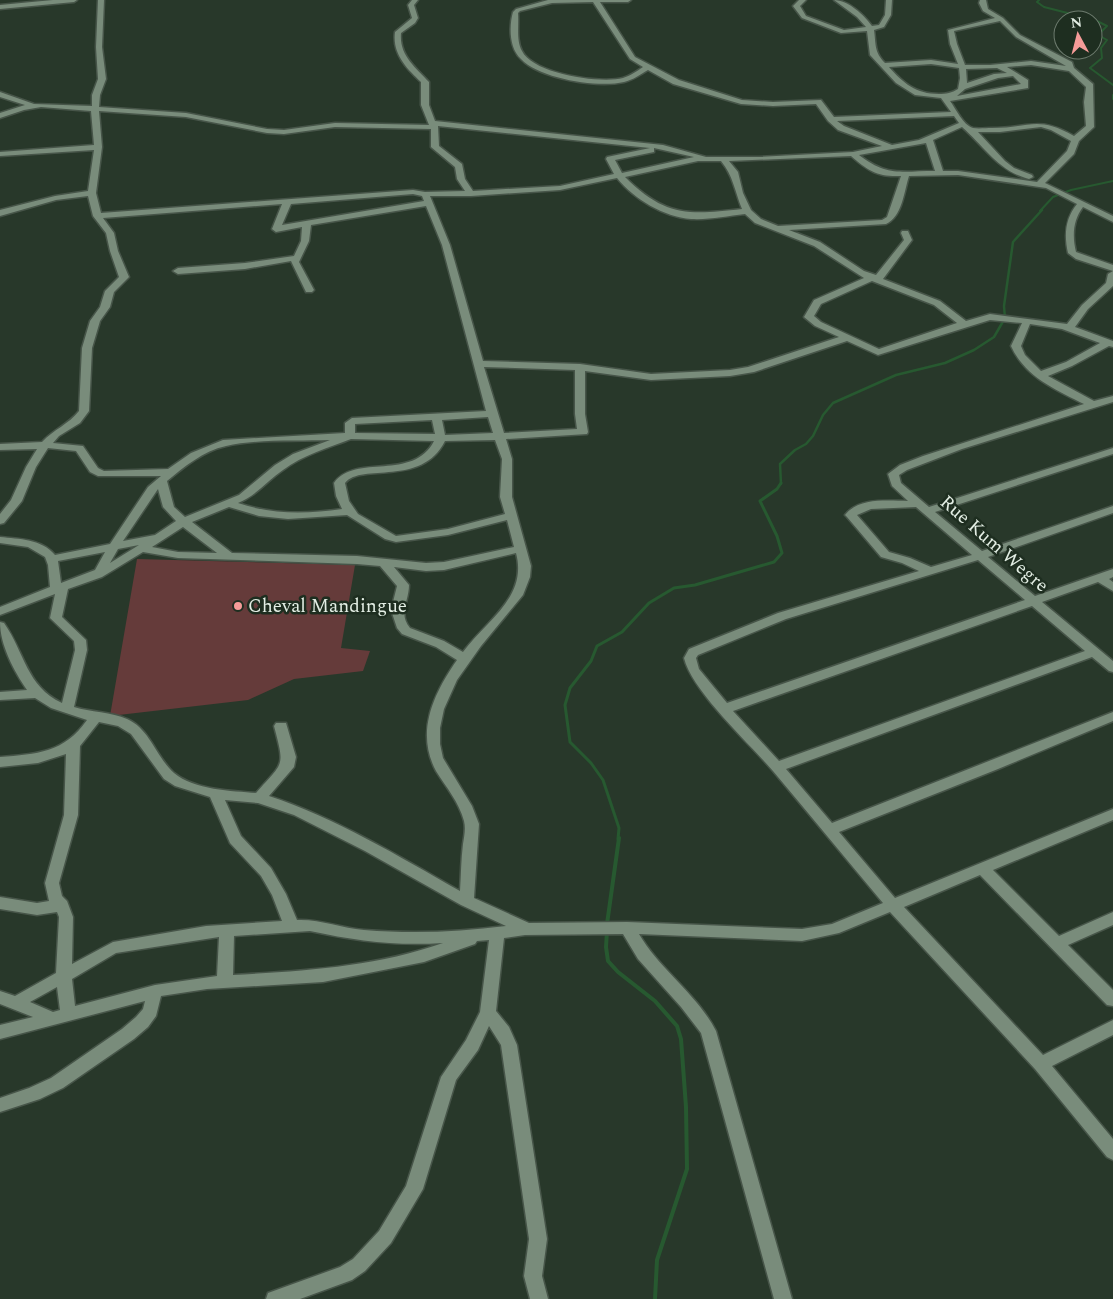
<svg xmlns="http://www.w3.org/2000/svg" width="1113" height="1299" viewBox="0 0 1113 1299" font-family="Spectral,serif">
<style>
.green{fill:#653b3a}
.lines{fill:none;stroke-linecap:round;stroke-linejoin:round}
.stream-far3{stroke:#275930;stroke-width:2}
.stream-far2{stroke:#275930;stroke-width:2.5}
.stream-far1{stroke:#275930;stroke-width:3}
.stream{stroke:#275930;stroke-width:4}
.minor-casing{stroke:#475549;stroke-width:3}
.minor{fill:#798c7b;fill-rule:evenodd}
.poi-dot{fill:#f59b98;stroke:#1e2e20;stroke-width:2}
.labels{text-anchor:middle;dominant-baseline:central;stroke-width:5;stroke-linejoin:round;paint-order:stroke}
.street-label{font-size:19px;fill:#e3eee4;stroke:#1e2e20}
.poi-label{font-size:19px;fill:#e3eee4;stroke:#1e2e20;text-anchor:start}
</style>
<rect width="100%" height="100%" fill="#28382a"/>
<!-- green -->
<path class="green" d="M137 559 355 565 341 648 370 651 363 671 294 679 248 700 110 716Z"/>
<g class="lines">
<!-- stream-far3 -->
<path class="stream-far3" d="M1039 0 1037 2 1044 7 1095 20 1107 26 1098 35 1107 40 1101 48 1102 58 1090 68 1113 85
M1113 95V99
M1040 211 1053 197 1071 190 1113 181"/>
<!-- stream-far2 -->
<path class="stream-far2" d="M781 484 780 464 795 450 806 444 813 436 823 415 833 403 896 375 945 363 974 350 994 337 1005 318 1004 306 1013 242 1042 210"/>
<!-- stream-far1 -->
<path class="stream-far1" d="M618 839 619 828 603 780 591 763 570 742 565 705 570 688 591 661 597 646 622 632 649 603 674 588 695 585 774 562 782 553 777 536 760 501 777 489 781 483"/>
<!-- stream -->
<path class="stream" d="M607 924 619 838
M607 931 606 947 608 961 618 972 655 1001 677 1026 681 1039 686 1107 687 1169 657 1260 655 1299"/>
<defs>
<path id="minor" d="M53 0H77L74 2 0 9V5Z
M98 0H104L102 47 106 79 100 95 99 107 186 113 267 129 284 130 335 123 429 125 421 105V82C407 69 392 54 395 32L412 18 408 5 412 0H418L414 5 418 18 415 23 401 33C399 55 415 67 429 82V105L435 121 663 145 706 157H759L853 152 882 146 838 130 828 121 816 104 773 106 741 104 673 84 648 70C641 74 633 80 624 82 598 88 540 79 521 59 509 48 509 26 513 12L516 9 548 0H631L628 2H600L635 57 679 80 742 100 773 102 821 100 834 117 951 112 941 98 915 95 896 83 870 55 867 31 841 33 802 18 793 6 799 0H806L800 6 806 16 844 30 866 27 857 17 834 0C848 0 864 15 872 26L879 25 885 15 886 0H892L891 15 884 27 874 30C876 44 874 52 885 63L931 60 958 64 950 44 948 30 995 18 983 11 979 3 980 0H986L988 9 1003 18 1020 35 1072 62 1074 68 1093 84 1094 127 1079 141 1074 154 1045 183 1113 216V222L1083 207C1073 220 1072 236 1076 252L1113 265V271L1076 259 1068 253C1064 235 1065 219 1077 204L1046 188 958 175 909 176C904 192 902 217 886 224L789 230 820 242 864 271 876 275 904 240 901 233 902 231H908L912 240 883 279 940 301 966 321 990 314 1067 324 1082 305 1106 283 1108 274 1113 271V286L1088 309 1075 327 1113 341V347L1109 346 1072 366 1048 376 1094 401 1113 396V402L962 449 907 470 899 475 901 483 929 507 1113 448V454L935 512 982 551 1113 506V513L988 557 1035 596 1113 569V577L1109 579 1113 582V591L1098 582 1042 602 1113 661V672L1109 671 1092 657 786 769 832 823 1113 712V721L998 769 839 832 895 898 1113 809V820L993 870 1059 936 1113 912V925L1068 945 1113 990V1006L1107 1005 980 875 904 907 1043 1055 1113 1020V1035L1052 1066 1113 1139V1160L1107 1157 1035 1069 890 912 839 933 802 941 639 934C660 970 697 994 716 1031L792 1299H774L701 1033 681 1007 638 959 623 934 525 935 504 938 496 1011 509 1027 517 1045 547 1239 542 1276 548 1299H530L524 1276 529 1239 501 1045 489 1026 478 1050 456 1080 423 1189 391 1243 365 1271 352 1280 300 1299H266L268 1293 340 1267 353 1259 379 1231 406 1186 441 1077 466 1040 480 1012 489 940 477 941 475 944 424 962 323 982 207 989 161 996 156 1016 148 1027 134 1039 63 1088 40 1099 0 1112V1098L29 1088 51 1078 122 1029 136 1017 143 1009 145 1001 0 1039V1025L33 1017 0 1004V991L15 996 56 973 59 917 57 912 37 915 0 909V897L37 903 49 901 45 883 64 815 66 754 38 763 0 767V757C37 754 64 753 87 720L51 708 35 698 0 700V692L27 690C14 671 0 645 0 622L4 623C25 653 26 686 62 703L75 650 74 641 50 618 55 594 0 615V607L50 587 48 565 45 557 28 547 0 543V537C19 539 42 539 55 555L110 544 148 487 161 476H98L90 472 76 451 48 448 36 467 22 501 4 523 0 524V514L11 500 26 467 37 449 0 450V444L42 442C53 430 69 424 79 411L82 348 90 321 100 307 105 291 119 277 110 251 106 233 93 216 88 196 56 200 0 216V210L55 196 88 191 94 150 0 156V152L94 145 91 111 41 107 24 110 0 118V113L25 105 0 97V92L34 104 92 106V95L98 79 96 47ZM593 2 630 59 643 67C637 71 630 76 623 78 601 84 533 74 522 51 516 40 519 26 518 13L520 11 552 3ZM1000 21 1016 37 1066 66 1031 61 990 65H965L957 44 954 31ZM931 64 959 68 960 78 958 89C952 93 946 94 939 94 916 94 903 83 889 67ZM1031 65 1069 71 1086 87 1084 102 1086 126 1074 136C1037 115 1030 128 992 128 986 128 978 129 973 128 963 125 956 109 950 101L1028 88V80L1007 67ZM966 69 997 68 1007 73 994 74 967 83ZM1013 76 1021 84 957 96 965 89 998 78ZM99 111 186 117 267 133 284 134 335 127 431 129V147L455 167 457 179 465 191 425 192 413 190 101 213 96 193 102 147ZM954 116 959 123 919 140 892 145 844 126 837 121ZM438 126 650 148 607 157 606 159 614 174 560 186 473 191 465 179 462 164 439 146ZM962 127C985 147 998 171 1029 179L1033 177 1032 175 1014 168 1005 161 978 132H1000L1041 127 1051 130 1071 141 1067 151 1037 182 958 171H943L933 140ZM926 143 935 171C902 171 887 177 859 155ZM654 148 694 157 622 173 615 160 654 152ZM851 156C868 171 878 177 901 176L887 217 882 220 778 226 761 219 751 210 743 193 738 172 729 161ZM698 161H721C733 175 735 192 742 209 689 215 665 217 625 177ZM617 178C634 199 664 217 691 219 709 220 727 216 745 214L755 223 814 246 864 278 814 300 804 317 815 326 839 337 748 367 730 370 651 374 580 364 483 361 450 245 430 196H471L560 190ZM413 194 422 196 424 201 282 225 291 204ZM282 204 272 229 276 232 302 227 301 241 294 256 245 263 178 268 173 271 178 274 245 269 291 261 306 292H312L314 290 299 262 309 241 311 225 426 206 442 245 486 411 352 418 345 423V433L223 440 191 453 168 469 104 471 98 468 83 446 53 443 59 436 80 423 89 411 92 348 100 321 110 307 114 292 129 277 118 251 114 233 103 218ZM872 281 934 305 957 323 879 349 821 322 814 316 821 304ZM990 320 1022 323 1011 346C1025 377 1056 390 1084 404L923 456 900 465 888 474 892 486 908 501C888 501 859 497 845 515L847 517 881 557 902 563 919 571 778 613 689 649 684 658C692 691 749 743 773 771 810 815 846 859 883 903L832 924 802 929 627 922 529 923 474 898 479 824 472 806 443 758 440 744V728L444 709 457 680 481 646 523 595 530 577 531 566 512 497V459L506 439 587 434 588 432 585 414V371L651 380 730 376 754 372 847 341 878 355ZM1030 324 1062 329 1100 343 1066 362 1041 371 1025 355 1021 346ZM484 367 575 370V414L577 429 504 433ZM488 417 493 433 445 435 442 420ZM432 420 435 434 355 433V424ZM351 439 434 441C413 482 355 453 334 483L336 496 342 509C307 514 273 515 238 503 256 496 268 480 283 470 303 455 328 448 351 439ZM330 440 293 454 275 465 239 495 185 517 174 507 167 481C184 467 203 451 226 446 256 439 298 441 330 440ZM495 440 502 459 500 497 505 514 448 529 396 536 358 514 349 501 345 483C362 462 421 488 445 441ZM158 489 163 507 176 521 155 535 123 541ZM229 507 259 516 288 519 347 515 385 539 396 542 448 535 507 520 514 547 444 562 426 563 357 556 232 553 192 522ZM916 507 972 555 931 567 910 558 889 552 857 515 871 509ZM183 527 217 553 178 552 152 547ZM139 545 110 563 118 549ZM105 552 95 570 61 583 58 561ZM143 552 178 558 357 564 380 566 397 586 391 610 397 628 402 634 436 647 457 660C434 693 415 732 436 771 446 787 459 802 464 821 466 829 464 837 463 844 461 860 461 875 460 891 398 856 336 818 269 796L294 767 296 757 286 723H276L274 726C285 768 284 761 256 793 232 791 194 790 174 773 156 757 150 729 127 719 112 712 90 712 74 707L87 650 86 640 62 617 68 589 102 577ZM516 553C528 597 486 621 463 652L444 641 410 628C398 614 409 601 409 585L394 567 426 571 444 570ZM978 560 1025 600 727 703 699 669 696 658 698 655 786 619ZM1032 606 1085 651 779 761 733 711ZM99 722 118 726 131 734 164 779 175 786 210 797 230 843 261 876 272 895 282 921 206 926 113 942 72 964 73 917 67 901 62 896 59 883 78 815 80 746ZM225 800 258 803 294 815 365 851 461 905 506 926C459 932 412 934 364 930 341 928 320 919 297 920L286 894 271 868 241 836ZM310 931C357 941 395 946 443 943 375 967 303 971 233 975L234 936ZM219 937 217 976 155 985 75 1006 72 979 116 953ZM57 987 60 1010 53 1012 30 1002Z"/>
</defs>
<!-- minor casing -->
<use href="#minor" class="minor-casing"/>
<!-- minor -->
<use href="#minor" class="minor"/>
</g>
<!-- markers -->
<circle class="poi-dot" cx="238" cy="606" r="5"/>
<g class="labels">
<!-- street labels -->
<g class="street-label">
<text transform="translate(994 544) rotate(41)">Rue Kum Wegre</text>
</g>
<!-- poi labels -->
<g class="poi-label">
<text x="248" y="606">Cheval Mandingue</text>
</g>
</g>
<!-- north arrow -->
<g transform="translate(1078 35) rotate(353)"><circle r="24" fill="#1e2e20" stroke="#6d7b6e"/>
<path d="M0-4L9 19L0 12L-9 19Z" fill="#f59b98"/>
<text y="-8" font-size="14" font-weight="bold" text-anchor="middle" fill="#e3eee4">N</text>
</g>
</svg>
